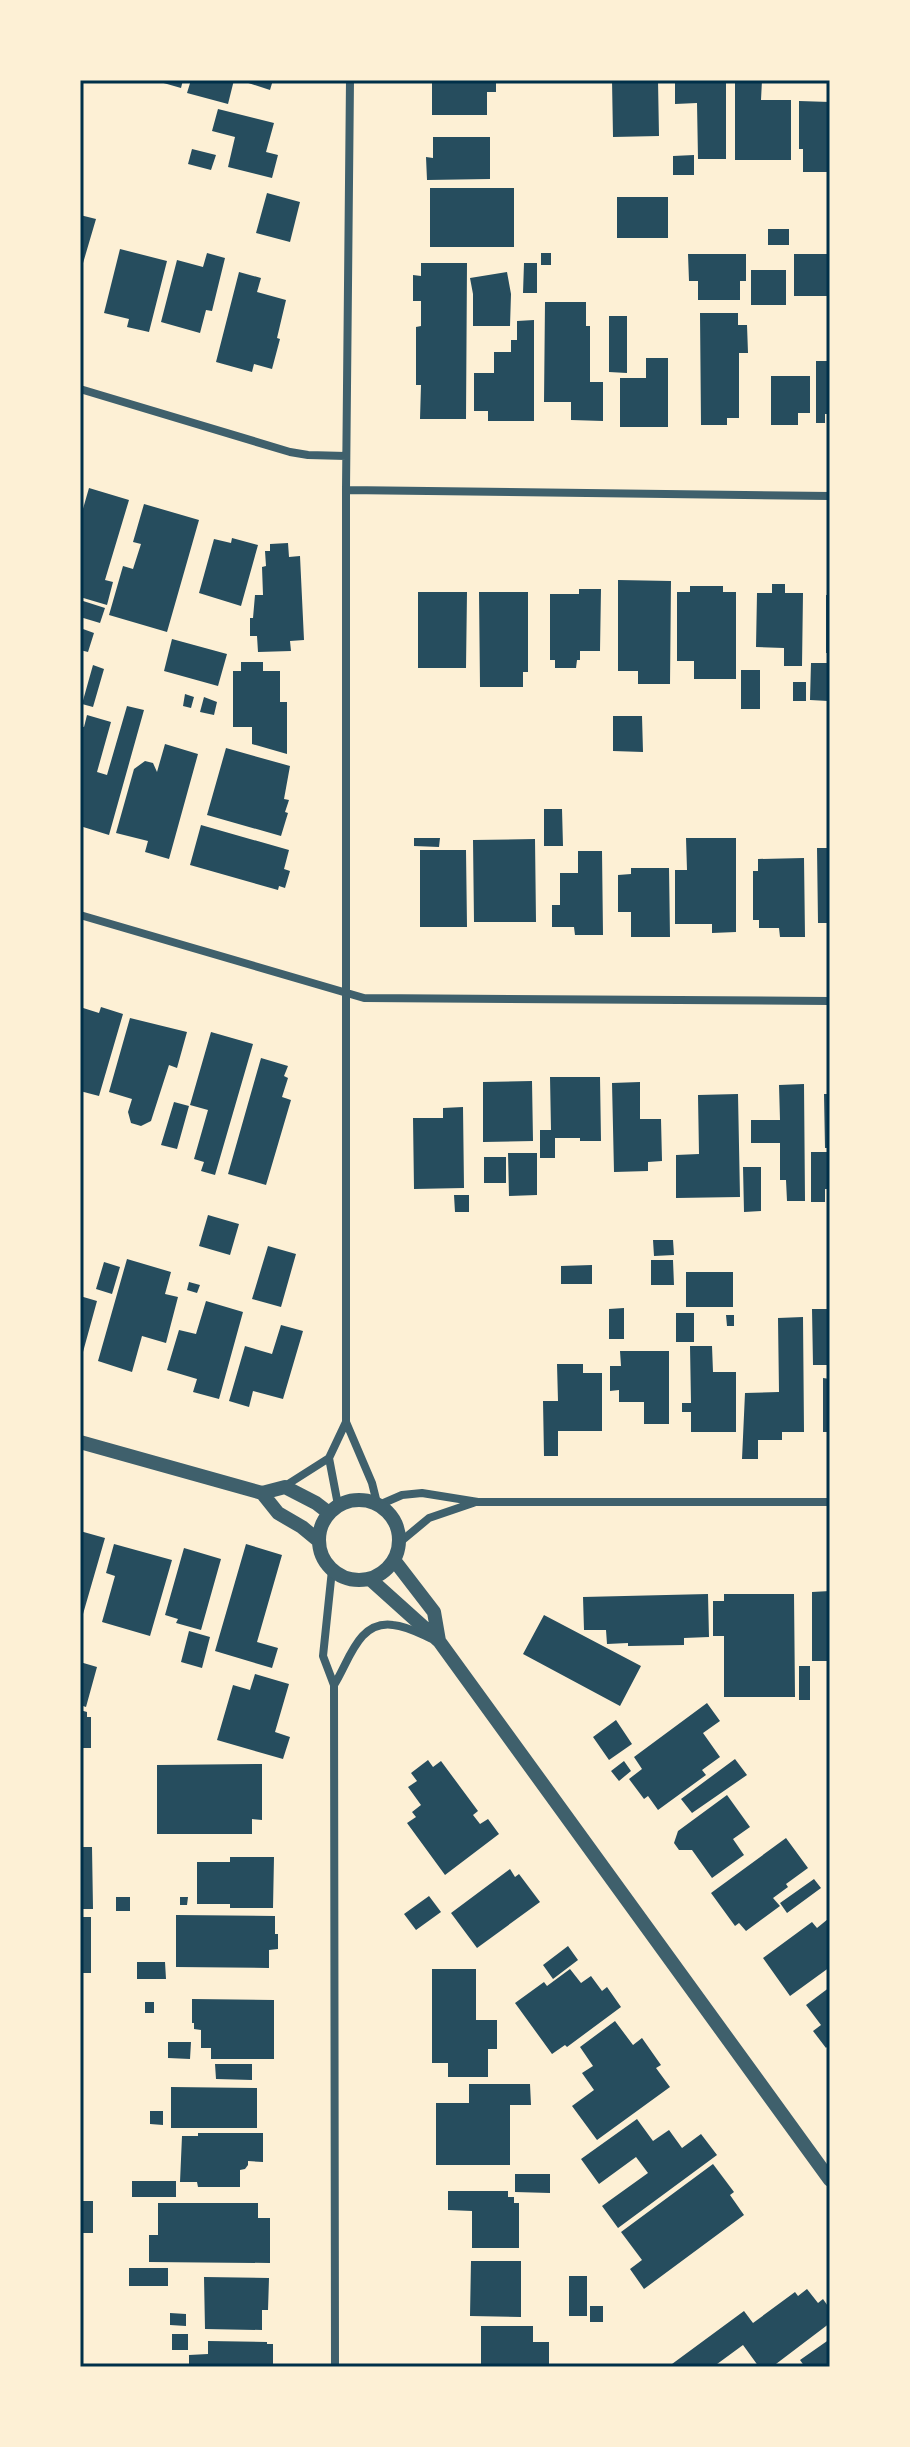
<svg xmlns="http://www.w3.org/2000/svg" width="910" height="2447" viewBox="0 0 910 2447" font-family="'Archivo Narrow',sans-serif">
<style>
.building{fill:#264d5e}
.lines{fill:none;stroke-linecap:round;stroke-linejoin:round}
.minor{stroke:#3f606c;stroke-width:8}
.tertiary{stroke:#3f606c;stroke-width:14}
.neatline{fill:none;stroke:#003049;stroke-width:3}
</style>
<rect width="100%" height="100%" fill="#fdf0d5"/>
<!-- building -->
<path class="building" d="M153 80H183L181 88Z
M191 80H234L228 104 187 93Z
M239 80H273L270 90Z
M432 80H496V92H487V115H432Z
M612 80H658L659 136 613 137Z
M675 80H726V159H698L697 103 675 104Z
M735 80H762L761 100H791V160H735Z
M799 101 830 102V172H803V149H799Z
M218 109 274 123 266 152 278 155 272 178 228 167 235 137 212 131Z
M433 137H490V179L427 180 426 157 433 158Z
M192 149 216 155 211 170 188 164Z
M694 155V175H673V156Z
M430 188H514V247H430Z
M267 193 300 202 290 242 256 233Z
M617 197H668V238H617Z
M80 215 96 219 81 270H80Z
M768 229H789V245H768Z
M120 249 167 261 149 332 127 327 129 319 104 313Z
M207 253 225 258 212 311 206 310 200 333 161 322 177 260 203 267Z
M541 253H551V265H541Z
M688 254H746V281H740V300H698V281H689Z
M794 254H830V296H794Z
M421 263H467L466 419H420L421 385H416V327L421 326V301H413V275L421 276Z
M524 263H537V293H523Z
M751 270H786V305H751Z
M239 272 261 278 257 292 286 300 277 338 280 339 272 369 254 364 252 372 216 362Z
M507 272 511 294 510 326H473V294L470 278Z
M545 302H586V326H590V382H603V421L571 420V402H544Z
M700 313H738V325H747L748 353H739V418H727V425H701Z
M609 316H627V373L609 372Z
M534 320V421H488V411H474V373H494V352H511V340H517V321Z
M646 358H668V427H620V378H646Z
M816 361H830V414H825V423H816Z
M771 376H810V413H798V425H771Z
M89 488 129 500 105 580 113 582 107 605 80 597V519Z
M144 504 199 520 167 632 109 615 123 566 133 569 141 544 133 542Z
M232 538 258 545 241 606 199 593 214 539 231 543Z
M288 543 289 557 300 556 304 640 290 641 291 651 258 652 257 636H250V618H253L255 595H263L262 567 266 566 265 551H270V544Z
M618 580 671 581 670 684H638V671H618Z
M772 584H785V593H803L802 666H784V648L756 647 757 593H772Z
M690 586H723V592H736V679H694V661H677V592H690Z
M579 589H601L600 651H580V660H577L576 668H555V660H550V594H579Z
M418 592H467L466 668H418Z
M479 592H528V672H523V687H480Z
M826 595H830V653H826Z
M80 600 105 608 100 623 80 617Z
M83 629 94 633 88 652 80 650Z
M172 639 227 654 218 686 164 671Z
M241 662H263V671H280V702H287V754L252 744V727H233V671H241Z
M811 663H828V701L810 700Z
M93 665 104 669 93 707 82 704Z
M741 670H760V709H741Z
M793 682H806V701H793Z
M185 694 194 697 191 708 183 706Z
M204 697 217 702 214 715 200 712Z
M127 706 144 710 109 835 80 826V726L84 727 87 715 111 722 97 772 107 775Z
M613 716H642L643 752 613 751Z
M165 744 198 754 169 859 145 852 148 841 116 833 134 769 145 761 153 763 157 772Z
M226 748 290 766 284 799 289 800 285 812 288 813 281 836 207 815Z
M544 809H562L563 846H544Z
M201 825 289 850 284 869 290 871 285 888 279 886 278 890 190 865Z
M414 838H440L439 847 414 846Z
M686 838H736V932L712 933V924H675V870H687Z
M535 839 536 922H474L473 840Z
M817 848H830V923H818Z
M420 850H466L467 927H420Z
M578 851H602L603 935H575L574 927H552V905H560V873H578Z
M804 858 805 937H780L779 928H759V920H753V871H758V859Z
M631 868H669L670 937H631V912H618V875L631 874Z
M80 1007 99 1013 101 1007 123 1014 99 1096 80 1091Z
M130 1018 187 1032 177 1068 169 1065 151 1121 141 1126 131 1123 128 1112 132 1099 109 1092Z
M211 1032 253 1044 215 1175 201 1171 204 1162 194 1159 208 1110 190 1105Z
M261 1058 288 1066 284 1076 288 1078 282 1097 291 1100 266 1185 228 1174Z
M550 1077H600L601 1141H580V1138H555V1158H540V1130H551Z
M532 1081 533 1141 483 1142V1082Z
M640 1082V1119H661L662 1161 648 1162V1171L614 1172 612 1083Z
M804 1084 805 1201H787L786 1180H780V1143H751V1120H780L779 1085Z
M738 1094 740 1197 676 1198V1155L699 1154 698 1095Z
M824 1094H830V1148H825Z
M174 1102 189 1106 177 1149 161 1145Z
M463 1107 464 1188 414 1189 413 1118H443V1108Z
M811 1152H829L830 1179 828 1189H825V1202H811Z
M508 1153H537V1195L509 1196Z
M484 1157H506V1183H484Z
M743 1167H761V1211L744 1212Z
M454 1195H469V1212H455Z
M208 1215 239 1224 230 1255 199 1246Z
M653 1240H673L674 1255 654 1256Z
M268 1246 296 1254 281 1307 252 1299Z
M127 1259 171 1272 165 1294 178 1297 166 1343 142 1336 132 1372 98 1361Z
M651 1260H673L674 1285H651Z
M104 1262 120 1267 112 1294 96 1289Z
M592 1265V1284H561V1266Z
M686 1272H733V1307H686Z
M189 1282 200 1285 197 1293 187 1290Z
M80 1296 97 1301 83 1352 80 1351Z
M206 1301 243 1312 219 1399 193 1392 197 1379 167 1370 179 1330 196 1334Z
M624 1308V1339H609V1309Z
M812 1309H829L830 1365H813Z
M676 1313H694V1342H676Z
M726 1315H734V1326H727Z
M803 1317 804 1432H782V1440H758V1459H742L745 1393 779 1392 778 1318Z
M281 1325 303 1331 283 1399 253 1391 249 1407 229 1401 245 1346 272 1354Z
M690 1346H712L713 1372H736V1432H691V1412H682V1403H691Z
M620 1351H669V1424H644V1402H619V1390L610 1391V1366H621Z
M557 1364H583V1373H602V1431H558V1456H544L543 1401H558Z
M823 1378 830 1379V1432H823Z
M80 1531 105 1538 81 1621H80Z
M114 1544 172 1560 150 1636 102 1622 115 1576 106 1573Z
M246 1544 282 1555 257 1642 278 1648 272 1668 215 1651Z
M184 1548 221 1559 201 1630 176 1623 178 1619 165 1615Z
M830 1591V1661H812V1592Z
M708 1594 709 1637 684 1638V1645L628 1646V1643L607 1644 606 1630H584L583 1597Z
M724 1594H794L795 1697H724V1636H713V1601H724Z
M544 1615 641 1666 620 1706 523 1654Z
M189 1631 210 1637 202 1668 181 1662Z
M80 1662 97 1667 86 1707 80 1705Z
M799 1666H810V1700H799Z
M255 1674 289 1684 275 1732 290 1737 283 1759 217 1740 233 1685 250 1690Z
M707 1703 720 1721 703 1733 720 1757 702 1770 706 1775 658 1810 648 1796 644 1799 629 1779 642 1769 634 1757Z
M80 1710 87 1712V1717H91V1748H80Z
M616 1720 632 1744 609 1760 593 1737Z
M735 1759 747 1775 692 1813 681 1799Z
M428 1760 433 1767 441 1761 478 1811 473 1815 480 1824 488 1819 499 1834 445 1875 407 1823 416 1817 412 1812 421 1805 408 1787 417 1781 411 1773Z
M624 1761 631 1771 619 1781 611 1771Z
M262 1764V1820L252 1819V1834H157V1765Z
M727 1795 750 1827 733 1839 744 1855 712 1878 692 1850H679L674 1843 678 1831Z
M786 1838 808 1868 786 1884 788 1887 773 1898 780 1906 746 1931 739 1923 735 1926 711 1893Z
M80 1847H92L93 1909H80Z
M230 1857H274L273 1908H230V1904H197V1862H230Z
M510 1869 515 1877 519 1874 540 1902 477 1948 451 1913Z
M814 1879 821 1888 787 1913 780 1903Z
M429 1896 441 1912 416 1930 404 1914Z
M116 1897H130V1911H116Z
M180 1897H188L187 1905H180Z
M176 1915 275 1916V1934H278V1949L269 1950V1968L176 1967Z
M80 1917H91V1973H80Z
M828 1919 830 1922V1967L790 1996 763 1958 812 1922 817 1928Z
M568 1946 578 1960 553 1979 543 1965Z
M137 1962H165L166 1979H137Z
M432 1969H476V2020H497V2049H488V2077H448V2063H432Z
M570 1969 581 1983 591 1976 602 1991 607 1987 621 2007 567 2047 565 2045 552 2054 515 2003 544 1982 547 1986Z
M830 1987V2044L826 2048 813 2031 821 2025 806 2005Z
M192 1999 274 2000V2059H211V2048H201V2030L194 2029V2023H192Z
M145 2002H154V2013H145Z
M615 2021 633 2045 642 2038 661 2065 656 2068 670 2087 597 2140 572 2106 594 2090 582 2073 593 2066 580 2047Z
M168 2042H191L190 2059 168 2058Z
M215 2064H252V2080L216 2079Z
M469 2084H530L531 2105H510V2165H436V2103H469Z
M171 2087 257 2088V2128H171Z
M150 2111H163V2125L150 2124Z
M637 2119 653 2141 669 2130 682 2148 701 2134 717 2155 618 2228 602 2206 648 2173 636 2157 599 2184 581 2159Z
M198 2133H263V2162L248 2161V2165L245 2169 240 2170V2187H198L197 2182H180L182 2136H198Z
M713 2164 734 2192 730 2195 744 2215 644 2289 630 2269 642 2260 621 2232Z
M515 2174H550V2193L515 2192Z
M132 2181H176V2197H132Z
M448 2191H508V2197H514V2203H519V2248H472V2211L448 2210Z
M80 2201H93V2233H80Z
M158 2203H258V2218H270V2263L149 2262V2235H158Z
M471 2261H521V2317L470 2316Z
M129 2268H168V2286H129Z
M569 2276H587V2316H569Z
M204 2277 269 2278 268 2310H262V2330L205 2329Z
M807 2289 818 2303 823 2299 830 2309V2323L772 2367H759L743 2345 713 2367H674L672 2364 744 2311 753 2323 795 2292 798 2296Z
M590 2306H603V2322H590Z
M170 2313 186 2314V2326L170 2325Z
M481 2326H533V2342H549V2367H481Z
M172 2334H188V2350H172Z
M830 2339V2367H805L800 2360Z
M208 2341 267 2342V2344H273V2367H189V2355L208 2354Z"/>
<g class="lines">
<!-- minor -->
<path class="minor" d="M350 80 346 490V1422L372 1483 377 1503
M80 389 290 452 308 455 346 456
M346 490 830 496
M80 915 364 998 830 1001
M285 1486 329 1458
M338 1505 329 1458 346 1422
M379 1505 402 1495 422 1493 478 1502H830
M399 1543 429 1518 473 1503
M332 1570 323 1656 334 1685 335 2367
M334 1685C349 1662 358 1620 393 1625 406 1626 419 1633 430 1638"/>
<!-- tertiary -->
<path class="tertiary" d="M80 1442 262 1493 278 1513 302 1527 319 1541
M262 1493 285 1487 316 1503 329 1513
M319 1540a40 40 0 1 1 80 0a40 40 0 1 1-80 0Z
M394 1560 434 1612 439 1641
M370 1579 439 1641 830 2180"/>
</g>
<!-- border -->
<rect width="910" height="2447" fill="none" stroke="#fdf0d5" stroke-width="164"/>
<rect x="82" y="82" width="746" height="2283" class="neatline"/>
</svg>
